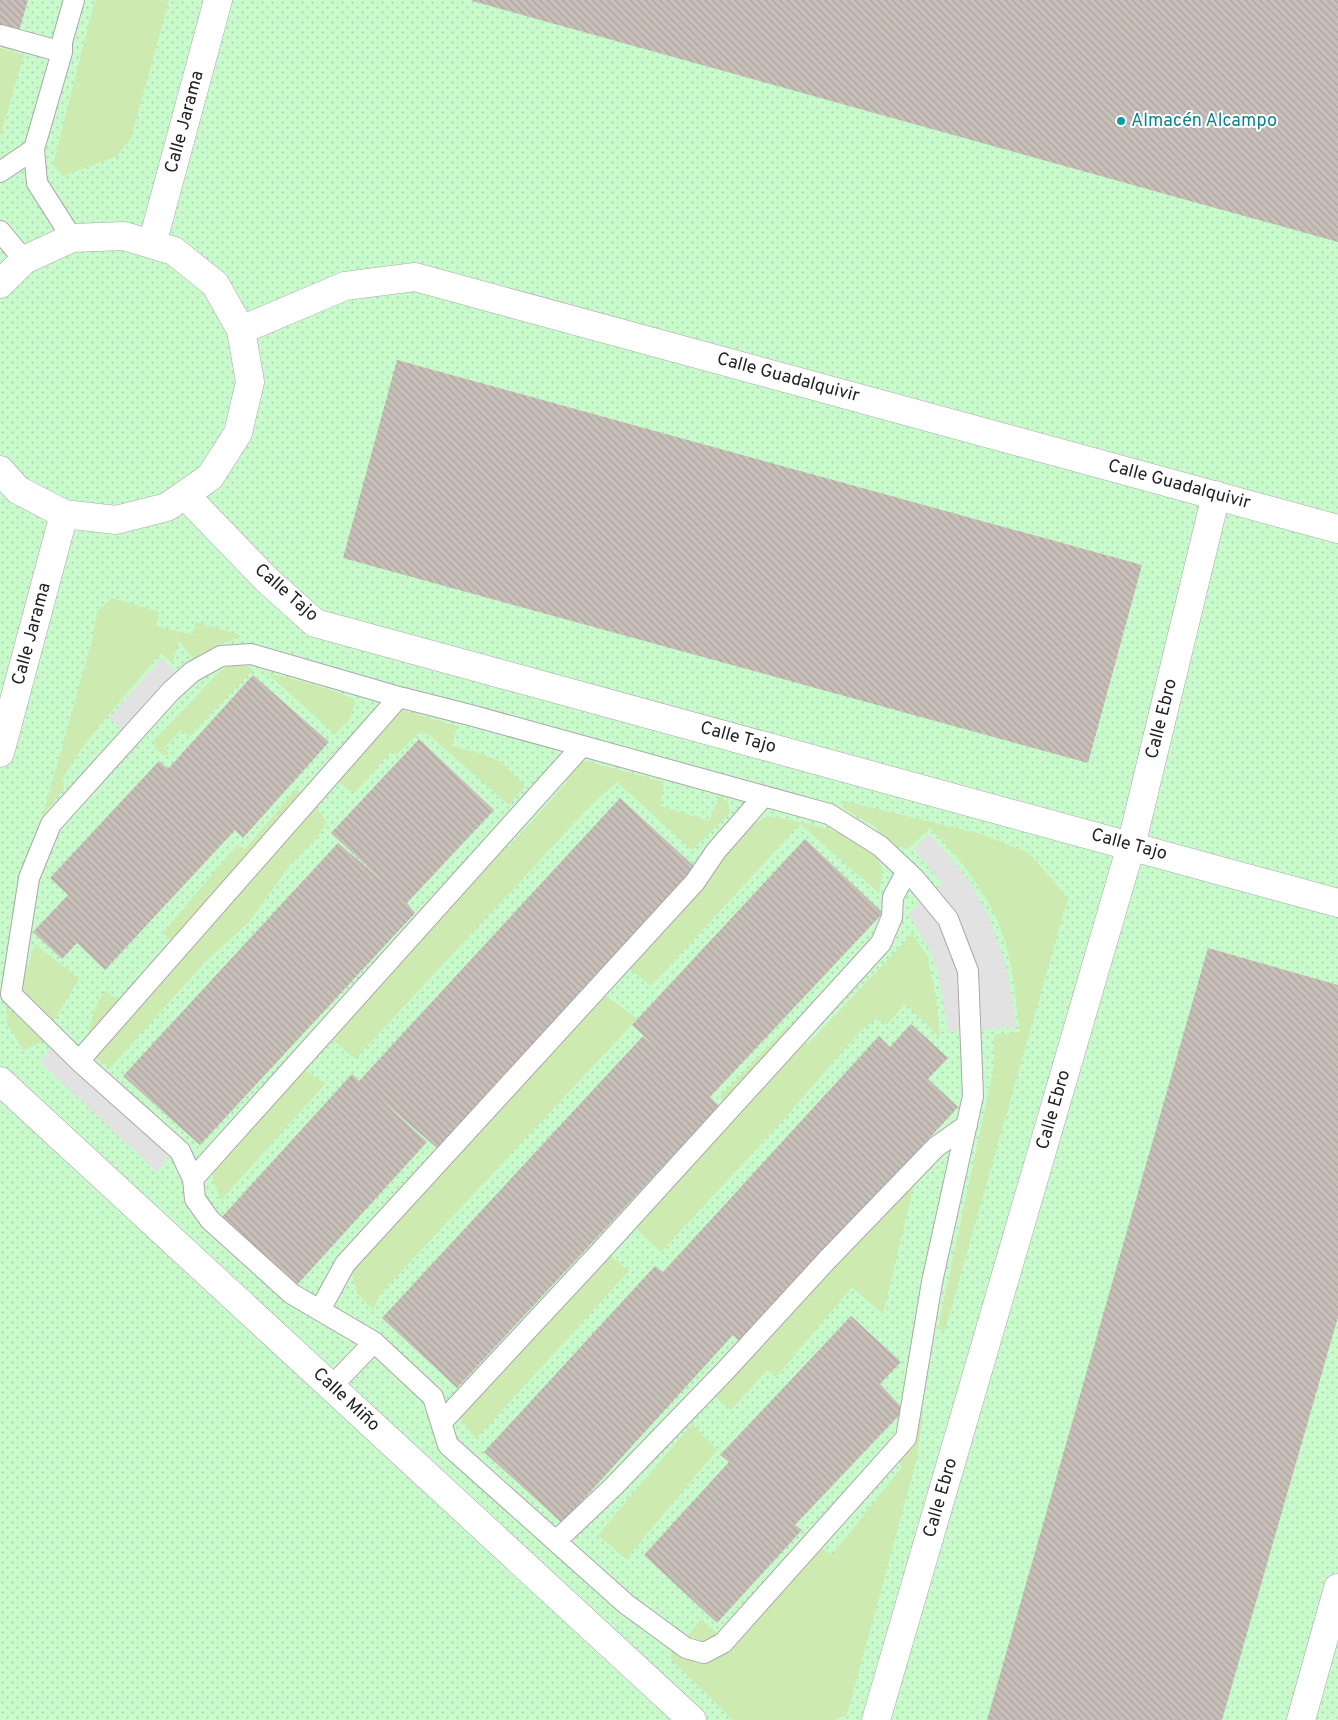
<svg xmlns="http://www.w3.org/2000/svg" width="1338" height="1720" viewBox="0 0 1338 1720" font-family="Overpass,sans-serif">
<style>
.park{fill:url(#park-dots)}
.garden{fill:#cdebb0}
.parking{fill:#e2e2e2}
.building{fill:url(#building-back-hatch)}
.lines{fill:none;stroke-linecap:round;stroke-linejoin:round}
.service-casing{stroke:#a9a9a9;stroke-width:22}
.minor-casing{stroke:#a9a9a9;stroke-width:29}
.service{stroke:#fff;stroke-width:20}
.minor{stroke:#fff;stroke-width:28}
.culture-dot{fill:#0f9aa8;stroke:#fff;stroke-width:2}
.labels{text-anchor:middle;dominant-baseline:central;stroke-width:4;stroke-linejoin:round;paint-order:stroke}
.culture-label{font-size:18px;fill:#0d838f;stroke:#fff;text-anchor:start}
.street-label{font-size:18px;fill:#222;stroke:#fff}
</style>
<defs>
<pattern id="park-dots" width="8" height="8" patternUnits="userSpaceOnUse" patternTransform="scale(1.25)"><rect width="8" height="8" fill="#c8facc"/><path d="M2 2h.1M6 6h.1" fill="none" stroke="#acd6af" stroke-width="1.8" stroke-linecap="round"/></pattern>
<pattern id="building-back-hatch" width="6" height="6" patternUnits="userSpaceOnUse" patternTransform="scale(1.25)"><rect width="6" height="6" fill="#c7bfb8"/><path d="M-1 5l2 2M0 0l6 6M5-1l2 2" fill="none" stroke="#aba49e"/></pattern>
</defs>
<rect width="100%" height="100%" fill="#f2efe9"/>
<!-- park -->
<path class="park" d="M0 0H1338V1720H0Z"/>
<!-- garden -->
<path class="garden" d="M95 0H169L131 138 117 156 63 176 53 165Z
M0 48 24 55 0 136Z
M112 598 159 612 156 626 192 635 196 622 240 635 235 639 220 644 193 659 179 641 172 663 161 653 104 720 81 749 62 779 64 788 42 818 92 641 97 612Z
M229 665 246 666 253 670 190 736 181 730 164 748 169 752 166 756 155 749 154 741 218 673Z
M267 673C296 680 326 686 353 699L355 703 350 719 335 734Z
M384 705 457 726 452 746 482 754 501 762 525 786 509 805 428 734 420 732 396 755 392 751 354 793 330 776Z
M568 758 590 762 664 782 660 806 709 821 720 795 728 802 730 813 692 850 617 782 592 804 355 1059 324 1032 493 837 507 849 567 782 554 767Z
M296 789 310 800 327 822 317 838 290 865 249 922 205 962 110 1068 88 1052C86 1033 93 1007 105 991L122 1003 176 947 163 933 237 845 245 849Z
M844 801 981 834 1029 853 1068 898 944 1333 938 1328 994 1067V1035L1020 1032C1016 1007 1015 981 1009 956 998 905 966 865 930 828L908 849 889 844 874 826 843 808Z
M768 816C796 821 873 833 881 866 884 874 880 885 879 893L800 824 651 986 627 966 753 824Z
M912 934 927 955 936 997 940 1037 905 1004 887 1024 875 1019 861 1030 784 1119 661 1252 629 1222 730 1109 720 1097 787 1027 808 1044Z
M35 944 79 979 53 1022 29 1005 21 989Z
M601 992 637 1019 380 1294 373 1310 357 1293 351 1269Z
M6 1007 44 1041 23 1050 7 1023Z
M292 1061 325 1084 221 1200 213 1181 211 1158Z
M915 1181 883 1314 852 1287 776 1377 767 1370 731 1410 712 1394Z
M601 1248 629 1271 476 1439 455 1412Z
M923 1413 917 1458 847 1715 835 1720H733L670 1658 701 1619 720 1636 807 1538 832 1555 902 1467 887 1450 915 1414Z
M692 1424 717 1450 626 1559 598 1535Z"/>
<!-- parking -->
<path class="parking" d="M162 658 177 673 123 731 109 718Z
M929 834 967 878 988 915 1006 965 1017 1027 948 1032 939 978 932 953 908 914 942 884 914 849Z
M52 1048 169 1157 157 1172 40 1062Z"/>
<!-- building -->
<path class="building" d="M0 0H28L17 38 0 33Z
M473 0H1338V242L472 1Z
M397 360 1142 565 1088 763 343 558Z
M253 675 329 742 243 838 235 830 105 970 77 943 62 959 33 932 68 895 50 878 159 761 168 769Z
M419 739 494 810 407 903 415 913 200 1145 123 1076 338 843 385 883 331 833Z
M620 798 696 868 438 1149 379 1098 427 1142 297 1285 222 1217 352 1074 359 1081Z
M805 839 883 913 710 1097 719 1106 457 1388 382 1318 643 1036 656 1047 632 1025Z
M1208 948 1338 985V1317L1222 1720H987Z
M911 1024 948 1058 928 1079 958 1107 741 1343 733 1335 562 1523 484 1452 655 1266 663 1272 879 1036 890 1047Z
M851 1316 901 1362 880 1384 904 1410 795 1525 802 1530 717 1623 644 1555 729 1462 720 1455Z"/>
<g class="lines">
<defs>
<path id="service" d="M0 35 62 52
M0 172 34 149
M0 231 24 260
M72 238 37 183 34 149 62 52V42L74 0
M79 1061 399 697
M193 1179 582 746
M320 1310 345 1264 695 882 716 851 764 796
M331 1387 374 1342 292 1294 210 1220 195 1199 193 1179 180 1151 79 1061 11 994 29 878 51 824 171 691 192 672 221 656 251 654 399 697 470 715 829 814 880 846 914 878 948 919 968 971 973 1096 932 1282 906 1438 723 1643 704 1653 686 1648 626 1604 448 1445 433 1397 374 1342
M441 1423 599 1253 881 943 892 917 893 897 907 871
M556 1541 613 1487 726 1370 827 1260 936 1147 967 1125"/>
<path id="minor" d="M152 244 218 0
M0 284 24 260 72 238 124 236 174 251 215 284 241 330 250 382 238 433 210 477 167 507 116 520 64 514 18 490 0 470
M241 330 345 286 415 277 1338 529
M185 495 266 579 315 623 1338 903
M0 753 64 514
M0 1081 692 1720
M876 1720 1131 846 1216 495
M1301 1720 1338 1588"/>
</defs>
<!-- service casing -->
<use href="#service" class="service-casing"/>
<!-- minor casing -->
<use href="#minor" class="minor-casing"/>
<!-- service -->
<use href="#service" class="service"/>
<!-- minor -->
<use href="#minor" class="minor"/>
</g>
<!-- markers -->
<circle class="culture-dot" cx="1121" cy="121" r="5"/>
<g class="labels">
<!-- culture labels -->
<g class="culture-label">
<text x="1131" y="121">Almacén Alcampo</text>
</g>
<!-- street labels -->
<g class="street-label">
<text transform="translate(185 122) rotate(-75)">Calle Jarama</text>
<text transform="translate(788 378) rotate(15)">Calle Guadalquivir</text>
<text transform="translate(1179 485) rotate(15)">Calle Guadalquivir</text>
<text transform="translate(286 593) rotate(41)">Calle Tajo</text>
<text transform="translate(32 634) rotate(-75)">Calle Jarama</text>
<text transform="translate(1162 719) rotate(-76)">Calle Ebro</text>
<text transform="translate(738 738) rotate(15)">Calle Tajo</text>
<text transform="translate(1129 845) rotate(15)">Calle Tajo</text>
<text transform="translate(1054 1110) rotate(-74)">Calle Ebro</text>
<text transform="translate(346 1400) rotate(43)">Calle Miño</text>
<text transform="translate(941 1498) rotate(-74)">Calle Ebro</text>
</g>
</g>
</svg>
